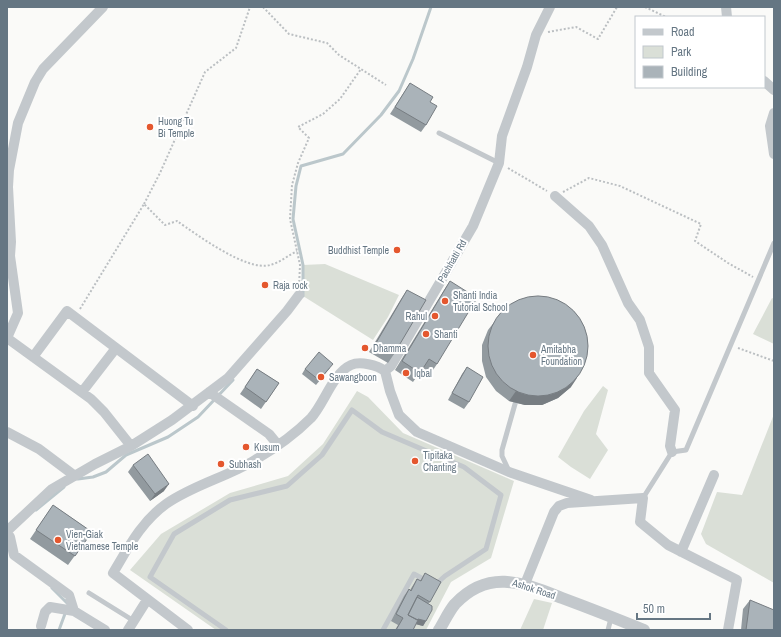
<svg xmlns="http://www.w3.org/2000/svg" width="781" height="637" viewBox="0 0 781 637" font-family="'Archivo Narrow',sans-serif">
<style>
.green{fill:#dadfd7}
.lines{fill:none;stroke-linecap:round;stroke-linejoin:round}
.stream{stroke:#bbc7cb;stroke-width:3}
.path{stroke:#bbbfc2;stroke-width:2;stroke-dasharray:2 2;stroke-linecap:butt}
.service{stroke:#c3c8cc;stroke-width:5}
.minor{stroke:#c3c8cc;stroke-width:10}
.tertiary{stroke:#c3c8cc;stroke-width:12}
.wall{fill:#929a9f}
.shaded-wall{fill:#777d82}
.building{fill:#aab3b9;stroke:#777d82}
.poi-dot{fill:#e4572e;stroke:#fff;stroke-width:1.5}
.labels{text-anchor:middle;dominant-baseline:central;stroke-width:4;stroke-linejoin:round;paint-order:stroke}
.poi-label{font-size:10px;fill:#657683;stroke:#fff;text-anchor:start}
.street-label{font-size:10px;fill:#657683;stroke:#fff}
</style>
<rect width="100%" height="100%" fill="#fafaf8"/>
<!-- green -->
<path class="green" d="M325 264 399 295 388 317 373 340 303 296V265Z
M772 298 774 299V344L753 334Z
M603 386 608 390 596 434 608 450 590 479 571 467 558 457 584 411Z
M357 391 368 397 403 433 514 481 491 558 451 582 426 630H216L130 570 161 534 230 493 288 476 323 444Z
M774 414V583L706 544 701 534 717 492 742 495Z
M534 599 552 603 543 630H520Z"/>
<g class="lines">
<!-- stream -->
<path class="stream" d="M303 296V265L293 219 296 186 301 166 343 154 381 115 399 91 413 59 431 7
M78 479 93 477 106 472 126 455 168 437 198 417 233 380
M36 510 64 487
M52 588 68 604
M59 630 66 611"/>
<!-- path -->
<path class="path" d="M263 7 289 34 327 43 339 55 386 85
M645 7 666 17
M548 32 576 27 598 39 617 7
M508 168 547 191
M563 192 589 178 620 186 701 224 695 241 728 263 753 277
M144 204 160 173 205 72 236 48 250 7
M299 286 300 265 290 219 292 185 298 163 309 138 298 127 323 114 340 99 361 69
M80 309 144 204 165 225 177 221C196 234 247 272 270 265 279 263 289 255 297 251
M738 348 774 361"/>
<!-- service -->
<path class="service" d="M439 133 499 163
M509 471 502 456V450L517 397
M643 498 672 452 686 450 774 243
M89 593 134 621
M226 630 150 577 174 534 230 500 287 486 322 455 352 410 382 432 464 467 501 495 486 549 445 576 435 585
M383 630 414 574 427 581
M608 630 611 618"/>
<!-- minor -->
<path class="minor" d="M726 7 727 17
M764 81 774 90
M774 113 770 126 774 154
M555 196 589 226 602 245 628 303 640 320 649 347V373L675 410 670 446 672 452
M7 338 18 313 10 256 11 242 8 187 9 170 18 123 35 82 43 69 103 7
M7 338 91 399 104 412 131 446
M33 357 67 311 193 406
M385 371 390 391 399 415 417 432 509 472 591 500
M82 392 116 348
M209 392 269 434 278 445
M7 432 39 449 75 476
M7 531 52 489 95 464 131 446 172 420 228 378 287 311 299 295
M7 532 10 537 14 555 69 595 74 611 105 630
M681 552 714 475
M525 584 554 512 559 506 567 503 643 498 640 522 668 545 737 580 728 630
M41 626 45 612 50 607 74 611
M128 630 147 600
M188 630 113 573C128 548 141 522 166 504 193 485 227 477 255 460 274 449 295 434 311 418 324 404 333 373 351 365 360 361 377 365 385 371L391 366 473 226 499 163 502 136 527 67 536 35 550 7"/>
<!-- tertiary -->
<path class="tertiary" d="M439 630C444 622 449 611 455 604 489 568 523 583 562 598 589 608 617 619 644 630"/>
</g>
<!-- wall -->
<path class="wall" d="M410 83 430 102 426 125 421 132 390 114Z
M450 281 437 364 431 373 423 368 413 382 395 370 444 290Z
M407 290 394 354 388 363 369 352 401 299Z
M495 321 571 387 558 398 542 405H525L509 401 496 391 486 377 482 361V345L488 330Z
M467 367 469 402 464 409 448 400 462 374Z
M330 368 316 385 302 374 305 369Z
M257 369 279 383 261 409 240 394Z
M133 465 164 491 150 501 128 472Z
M53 505 92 532 68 565 30 539Z
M425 573 430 602 428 604 426 621 423 626 416 624 413 630H395L398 625 391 621 404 596 409 589 410 590 417 579 420 581Z
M750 600 774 630H741L743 609Z"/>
<!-- shaded-wall -->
<path class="shaded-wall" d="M577 378 571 387 558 398 542 405H525L509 401 516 391Z
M169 484 164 491 150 501 155 494Z
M418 619 426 621 423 626 415 624Z"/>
<!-- building -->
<path class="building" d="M410 83 433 97 430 102 437 106 426 125 395 107Z
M450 281 477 298 437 364 429 359 420 373 402 361Z
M407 290 426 300 394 354 376 343Z
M488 346a50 50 0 1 1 100 0a50 50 0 1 1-100 0Z
M319 352 333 364 319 380 305 369Z
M467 367 483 377 469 402 452 393Z
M257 369 279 383 266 402 245 387Z
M148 454 169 484 155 494 133 465Z
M53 505 92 532 75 556 36 530Z
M425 573 441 582 430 602 418 595 408 615 418 620 413 630H396L403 618 396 614 409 589 411 591 417 579 421 581Z
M417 597 432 606V610L426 621 418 619 417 620 408 615Z
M750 600 774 610V630H746Z"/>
<!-- markers -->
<g class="poi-dot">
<circle cx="150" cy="127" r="4"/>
<circle cx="397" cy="250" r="4"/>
<circle cx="265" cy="285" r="4"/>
<circle cx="445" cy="301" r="4"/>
<circle cx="435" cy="316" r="4"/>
<circle cx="426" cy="334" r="4"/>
<circle cx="365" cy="348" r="4"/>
<circle cx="533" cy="355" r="4"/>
<circle cx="406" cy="373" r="4"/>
<circle cx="321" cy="377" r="4"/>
<circle cx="246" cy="447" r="4"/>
<circle cx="415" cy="461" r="4"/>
<circle cx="221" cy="464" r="4"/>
<circle cx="58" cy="540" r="4"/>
</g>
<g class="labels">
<!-- poi labels -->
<g class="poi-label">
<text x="158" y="121">Huong Tu<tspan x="158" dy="12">Bi Temple</tspan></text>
<text x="389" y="250" text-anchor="end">Buddhist Temple</text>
<text x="273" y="285">Raja rock</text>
<text x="453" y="295">Shanti India<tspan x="453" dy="12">Tutorial School</tspan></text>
<text x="427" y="316" text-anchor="end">Rahul</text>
<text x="434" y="334">Shanti</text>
<text x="373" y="348">Dhamma</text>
<text x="541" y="349">Amitabha<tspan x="541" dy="12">Foundation</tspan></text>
<text x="414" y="373">Iqbal</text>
<text x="329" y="377">Sawangboon</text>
<text x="254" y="447">Kusum</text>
<text x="423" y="455">Tipitaka<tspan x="423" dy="12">Chanting</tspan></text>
<text x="229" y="464">Subhash</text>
<text x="66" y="534">Vien-Giak<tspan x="66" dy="12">Vietnamese Temple</tspan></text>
</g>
<!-- street labels -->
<g class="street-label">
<text transform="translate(452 261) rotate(-60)">Pachhatti Rd</text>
<text transform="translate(534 589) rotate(18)">Ashok Road</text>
</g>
</g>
<!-- border -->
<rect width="781" height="637" fill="none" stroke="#657683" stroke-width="16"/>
<!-- legend -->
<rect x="635" y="16" width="130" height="72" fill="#ffffff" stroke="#c1c8cd"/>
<rect x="643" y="29" width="20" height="6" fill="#c3c8cc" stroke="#c1c8cd"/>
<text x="671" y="36" font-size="12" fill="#657683">Road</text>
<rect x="643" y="46" width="20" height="12" fill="#dadfd7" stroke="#c1c8cd"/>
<text x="671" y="56" font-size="12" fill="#657683">Park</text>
<rect x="643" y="66" width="20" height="12" fill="#aab3b9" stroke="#c1c8cd"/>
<text x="671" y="76" font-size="12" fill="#657683">Building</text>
<!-- scale -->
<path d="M637 613v6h73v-6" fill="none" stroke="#657683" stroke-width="2"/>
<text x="643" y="613" font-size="12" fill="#657683" stroke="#ffffff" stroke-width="3" paint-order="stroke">50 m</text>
</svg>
